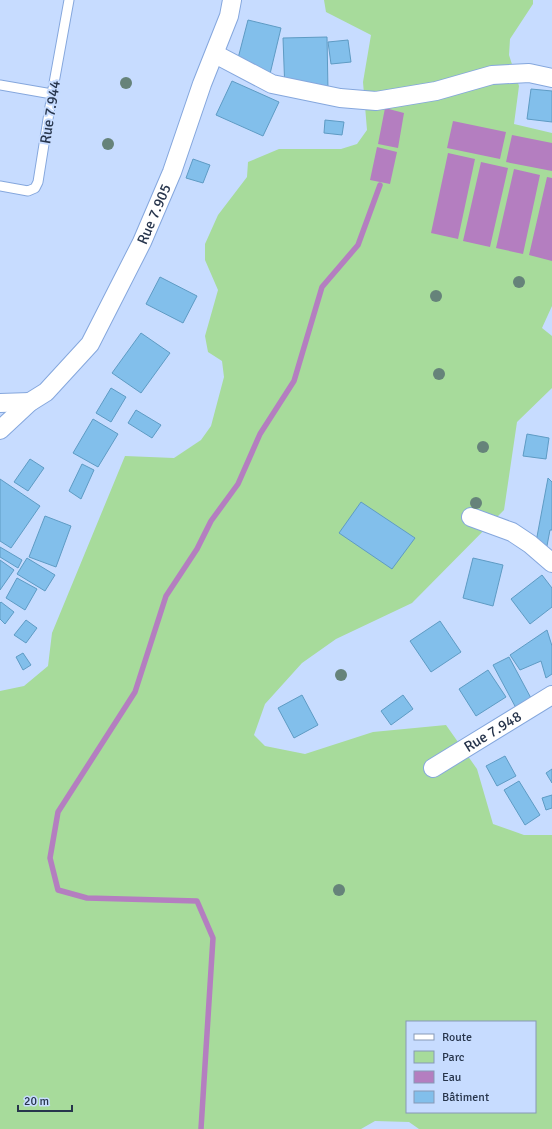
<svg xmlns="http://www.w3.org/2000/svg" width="552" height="1129" viewBox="0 0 552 1129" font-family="Signika,sans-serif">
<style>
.green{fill:#a7db9b;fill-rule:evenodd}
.water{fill:#b47ec0}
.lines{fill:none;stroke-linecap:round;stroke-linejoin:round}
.stream{stroke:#b47ec0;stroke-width:5.5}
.building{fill:#82bfeb;stroke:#5e9bc4}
.lane-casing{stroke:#85a7dd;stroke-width:11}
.street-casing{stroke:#85a7dd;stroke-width:20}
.lane{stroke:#fff;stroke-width:9}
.street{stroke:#fff;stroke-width:18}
.tree{fill:#66837a}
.labels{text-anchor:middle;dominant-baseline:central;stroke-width:4;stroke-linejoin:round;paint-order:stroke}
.street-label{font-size:15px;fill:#27354c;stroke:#c7dcff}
</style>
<rect width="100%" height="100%" fill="#c7dcff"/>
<!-- green -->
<path class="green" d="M324 0H533V4L510 39 509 55 519 86 514 124 552 133V306L542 328 552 336V388L517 422 504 510 412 603 336 639 302 663 265 704 254 735 265 746 305 754 373 732 446 725 477 769 493 824 524 835H552V1129H419L409 1122 375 1121 361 1129H0V691L24 686 48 666 52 633 125 456 174 458 201 440 211 426 224 377 222 361 208 352 205 336 218 290 205 260V244L218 215 247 177 248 162 279 149H341L357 144 367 130 363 82 371 35 326 12ZM407 1022H535V1112H407Z"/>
<!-- water -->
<path class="water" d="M385 108 404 113 398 148 378 144Z
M453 121 506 132 500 159 447 148Z
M512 135 552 143V171L506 162Z
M377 147 397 152 390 184 370 180Z
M448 153 475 159 458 239 431 233Z
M481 162 508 168 490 247 463 241Z
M514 169 540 175 523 254 496 248Z
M547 177 552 178V261L529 255Z"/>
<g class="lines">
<!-- stream -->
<path class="stream" d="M201 1129 213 938 197 901 87 898 58 890 50 858 58 812 135 692 166 596 197 549 211 521 238 484 260 434 294 381 322 287 358 245 380 185"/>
</g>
<!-- building -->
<path class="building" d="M248 20 281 28 270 74 236 66Z
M327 37 328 91 285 92 283 38Z
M348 40 351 62 331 64 328 42Z
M232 81 279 102 263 136 216 115Z
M531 89 552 91V122L527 119Z
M325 120 344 122 342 135 324 133Z
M193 159 210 165 203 183 186 178Z
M160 277 197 296 183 323 146 304Z
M141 333 170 353 141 393 112 373Z
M111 388 126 397 111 422 96 413Z
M136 410 161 425 152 438 128 423Z
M93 419 118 434 98 467 73 453Z
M527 434 549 438 546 459 523 456Z
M30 459 44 468 28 491 14 482Z
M82 464 94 470 81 499 69 491Z
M548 478 552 482V530H550L546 551 536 542Z
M0 479 40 506 11 548 0 541Z
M361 502 415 538 392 569 339 533Z
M45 516 71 526 56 567 29 557Z
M0 547 22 560 18 568 0 557Z
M27 558 55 575 45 591 17 574Z
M473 558 503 565 493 606 463 598Z
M0 560 14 570 0 590Z
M542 575 552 588V607L530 624 511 599Z
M17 578 37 589 25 610 6 598Z
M1 602 14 612 5 624 0 619V603Z
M26 620 37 628 26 643 14 635Z
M440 621 461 652 431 672 410 641Z
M547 630 552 646V674L546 678 541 661 520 670 510 655Z
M23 653 31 665 23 670 16 657Z
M509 657 532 700 516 708 493 665Z
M488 670 506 697 476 716 459 689Z
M302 695 318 725 294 738 278 708Z
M403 695 413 709 391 725 381 711Z
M505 756 516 776 497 786 486 766Z
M552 769V783L546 773Z
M519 781 540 815 525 825 504 790Z
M552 795V808L546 810 542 798Z"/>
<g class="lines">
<defs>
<path id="lane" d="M0 85 52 94
M0 186 28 191 35 188 38 182 52 94 69 0"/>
<g id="street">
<path d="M215 54 272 84 340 98 376 101 436 91 492 75 529 73 552 78"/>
<path d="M0 403 30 402"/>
<path id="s1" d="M0 430 30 402 46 392 90 344 142 242 172 172 202 84 229 16 232 0"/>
<path d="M471 517 512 532 530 544 552 563"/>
<path id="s2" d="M433 768 552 695"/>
</g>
</defs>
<!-- lane casing -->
<use href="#lane" class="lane-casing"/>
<!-- street casing -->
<use href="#street" class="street-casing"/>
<!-- lane -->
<use href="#lane" class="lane"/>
<!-- street -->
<use href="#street" class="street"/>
</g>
<!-- trees -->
<g class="tree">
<circle cx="126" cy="83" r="6"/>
<circle cx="108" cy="144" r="6"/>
<circle cx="519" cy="282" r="6"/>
<circle cx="436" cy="296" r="6"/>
<circle cx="439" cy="374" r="6"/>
<circle cx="483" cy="447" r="6"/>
<circle cx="476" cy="503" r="6"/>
<circle cx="341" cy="675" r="6"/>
<circle cx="339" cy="890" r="6"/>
</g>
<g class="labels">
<!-- street labels -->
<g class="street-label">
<text transform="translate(50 112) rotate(-81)">Rue 7.944</text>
<text stroke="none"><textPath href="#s1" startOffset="270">Rue 7.905</textPath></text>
<text stroke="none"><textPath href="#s2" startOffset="70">Rue 7.948</textPath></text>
</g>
</g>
<!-- legend -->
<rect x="406" y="1021" width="130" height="92" fill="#c7dcff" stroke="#8799b7"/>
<rect x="414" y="1034" width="20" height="6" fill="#ffffff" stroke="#8799b7"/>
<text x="442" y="1041" font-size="12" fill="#27354c">Route</text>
<rect x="414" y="1051" width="20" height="12" fill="#a7db9b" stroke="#8799b7"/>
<text x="442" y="1061" font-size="12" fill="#27354c">Parc</text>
<rect x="414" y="1071" width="20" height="12" fill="#b47ec0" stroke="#8799b7"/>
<text x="442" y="1081" font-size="12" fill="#27354c">Eau</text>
<rect x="414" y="1091" width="20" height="12" fill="#82bfeb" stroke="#8799b7"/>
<text x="442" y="1101" font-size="12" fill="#27354c">Bâtiment</text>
<!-- scale -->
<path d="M18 1105v6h54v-6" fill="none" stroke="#27354c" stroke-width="2"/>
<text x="24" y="1105" font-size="12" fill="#27354c" stroke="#c7dcff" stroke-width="3" paint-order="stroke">20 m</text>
</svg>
